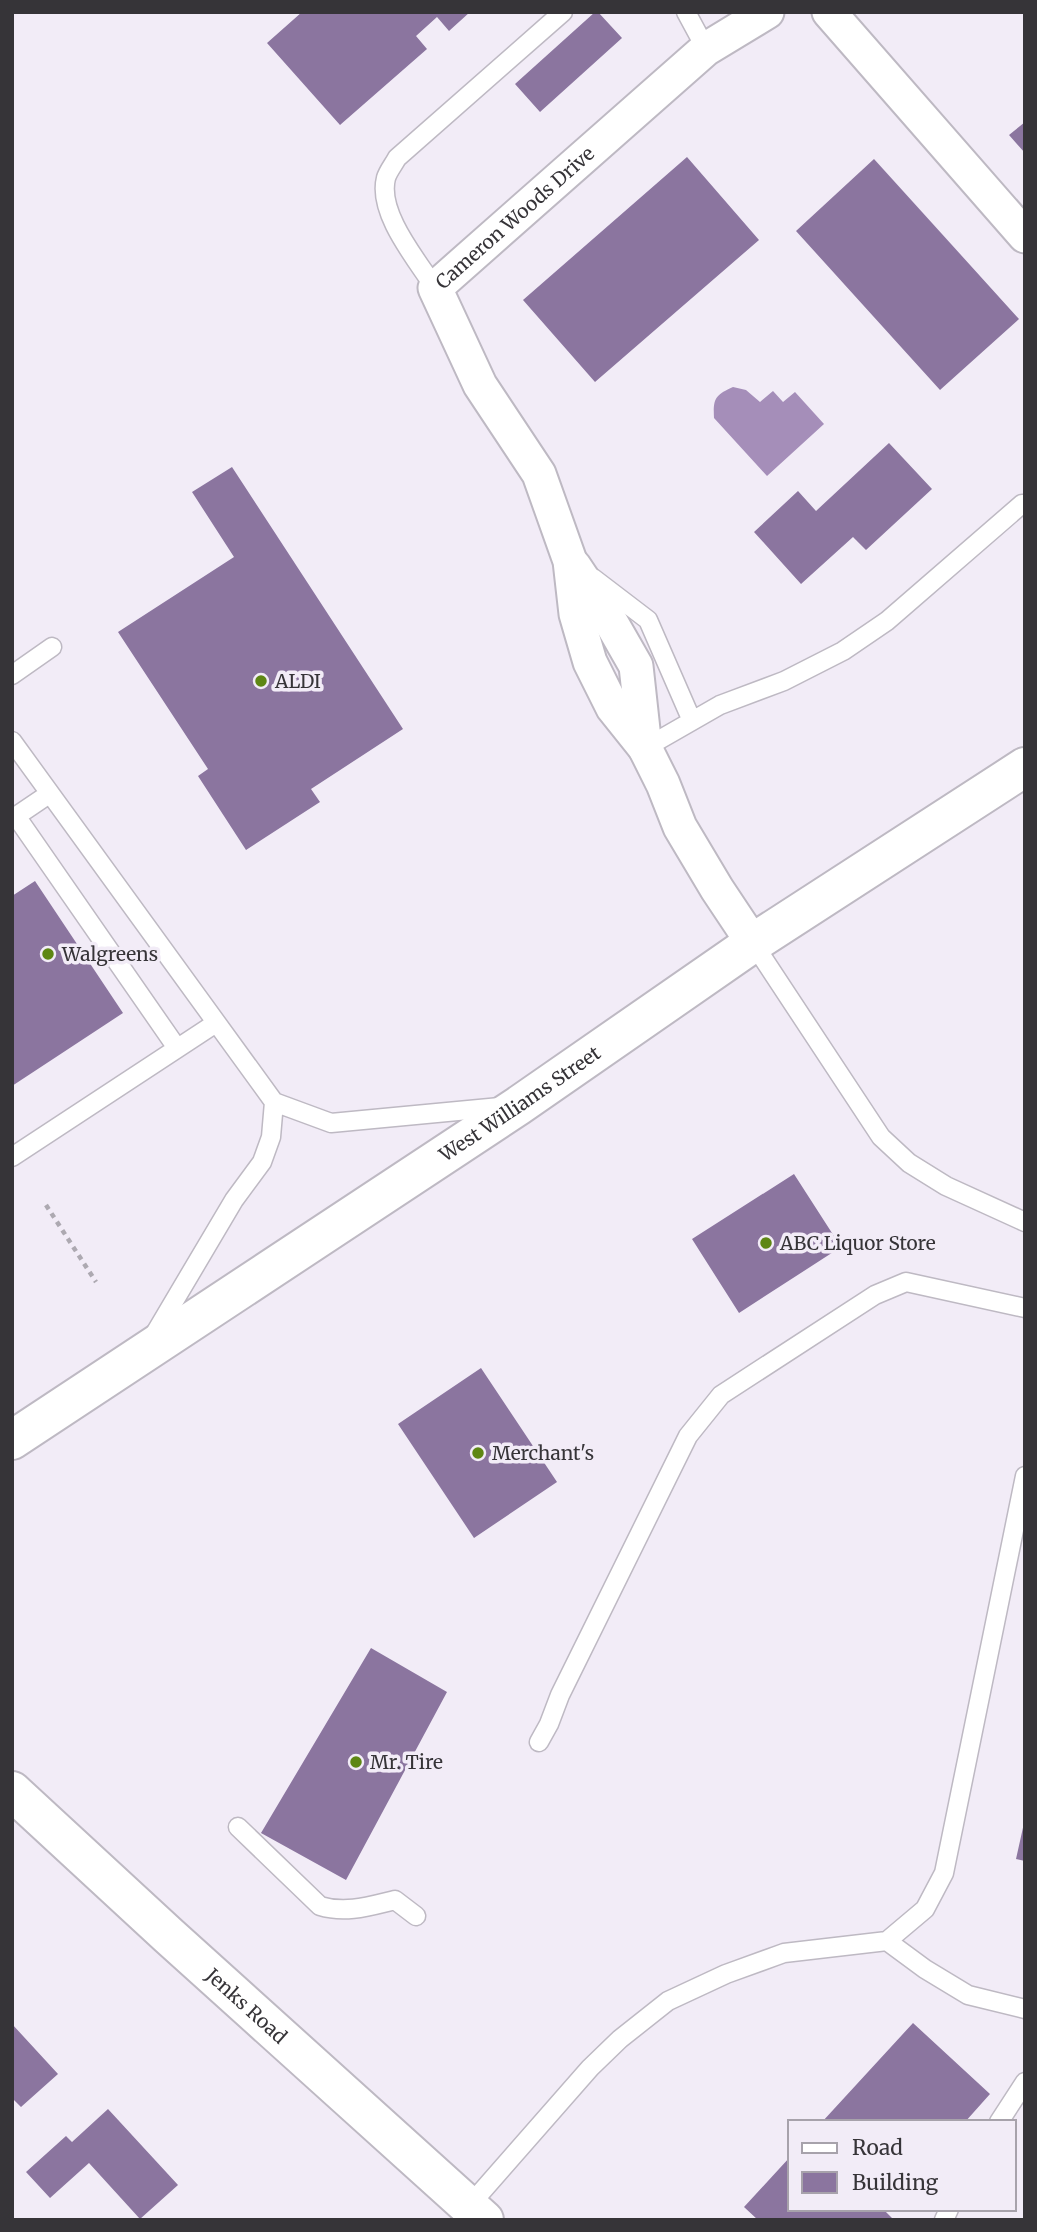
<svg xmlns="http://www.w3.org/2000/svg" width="1037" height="2232" viewBox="0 0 1037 2232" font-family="Merriweather,serif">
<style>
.water{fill:#a58eb9}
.building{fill:#8b759f}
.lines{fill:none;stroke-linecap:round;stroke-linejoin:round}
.service-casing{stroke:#beb9c3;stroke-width:21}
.minor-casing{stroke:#beb9c3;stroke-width:37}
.tertiary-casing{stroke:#beb9c3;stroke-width:42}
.primary-casing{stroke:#beb9c3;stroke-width:42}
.path{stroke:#ada9b1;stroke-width:4.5;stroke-dasharray:5 5;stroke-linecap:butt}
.service{stroke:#fff;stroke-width:18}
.minor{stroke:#fff;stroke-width:33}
.tertiary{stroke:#fff;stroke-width:38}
.primary{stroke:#fff;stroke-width:38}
.poi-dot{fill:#5e8714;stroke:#f2ecf7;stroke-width:2.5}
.labels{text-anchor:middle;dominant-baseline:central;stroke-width:7;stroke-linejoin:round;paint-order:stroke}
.street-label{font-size:19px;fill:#363438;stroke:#f2ecf7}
.poi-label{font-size:19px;fill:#363438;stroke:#f2ecf7;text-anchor:start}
</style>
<rect width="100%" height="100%" fill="#f2ecf7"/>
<!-- water -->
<path class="water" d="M733 387 746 390 760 402 773 391 783 402 795 392 824 424 767 476 714 418C713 399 715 395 733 387Z"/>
<!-- building -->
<path class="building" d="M302 12H470L449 31 437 17 416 36 427 49 340 125 267 43Z
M595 12H598L622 38 540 112 515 84Z
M1025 122V153L1009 135Z
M687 157 759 240 595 382 523 300Z
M874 159 1019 319 940 390 796 231Z
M889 443 932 489 866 550 853 537 801 584 754 532 798 491 816 511Z
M232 467 403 729 311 789 320 802 246 850 198 776 208 769 118 632 234 557 192 492Z
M35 881 123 1013 12 1086V896Z
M794 1174 841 1247 739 1313 692 1239Z
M481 1368 557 1482 474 1538 398 1424Z
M371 1648 447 1692 346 1880 261 1833Z
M1024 1823 1025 1824V1861L1016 1859Z
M913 2023 990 2094 965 2122H822Z
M12 2024 58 2074 21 2107 12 2098Z
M108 2109 178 2185 140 2219 89 2163 50 2198 26 2172 66 2136 72 2142Z
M790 2157V2209H883L894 2220H758L744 2207Z"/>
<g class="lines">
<defs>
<path id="service" d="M686 12 706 49
M435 288C417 260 377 213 386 178 388 171 394 164 397 158L563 12
M593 578 648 620 692 721
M12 675 52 647
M12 741 274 1102 331 1123 500 1107
M645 748 720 705 784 681 843 651 887 621 1022 504
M16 816 177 1048
M12 819 49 794
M753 943 881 1137 909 1163 946 1186 1025 1222
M12 1157 216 1023
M154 1335 234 1200 262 1162 271 1137 274 1102
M539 1742 549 1724 560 1695 688 1436 721 1395 875 1295 906 1282 1025 1308
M238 1827 320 1906C346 1914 370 1906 395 1900L416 1916
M887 1941 925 1969 968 1995 1025 2009
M999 2122 1025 2082
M469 2206 590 2068 620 2039 668 2001 726 1974 784 1953 887 1941 925 1909 944 1873 1025 1476
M944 2220 949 2209"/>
<g id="minor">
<path d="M829 12 1025 236"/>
<path d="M574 566 608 617 636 666 645 748"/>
<path id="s1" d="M753 943 717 889 680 827 663 784 645 748 613 708 590 662 576 614 570 561 539 474 480 385 435 288 706 49 767 12"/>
</g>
<g id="tertiary">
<path id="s2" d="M12 1791 168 1935 484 2220"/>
</g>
<g id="primary">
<path id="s3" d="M12 1440 518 1106 753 943 1025 767"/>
</g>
</defs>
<!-- service casing -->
<use href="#service" class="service-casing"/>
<!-- minor casing -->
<use href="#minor" class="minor-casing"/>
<!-- tertiary casing -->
<use href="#tertiary" class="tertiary-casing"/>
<!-- primary casing -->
<use href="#primary" class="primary-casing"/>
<!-- path -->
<path class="path" d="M46 1205 96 1282"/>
<!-- service -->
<use href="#service" class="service"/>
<!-- minor -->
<use href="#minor" class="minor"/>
<!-- tertiary -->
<use href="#tertiary" class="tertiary"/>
<!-- primary -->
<use href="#primary" class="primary"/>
</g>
<!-- markers -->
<g class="poi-dot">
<circle cx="261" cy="681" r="7"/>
<circle cx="48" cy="954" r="7"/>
<circle cx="766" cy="1243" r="7"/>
<circle cx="478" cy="1453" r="7"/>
<circle cx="356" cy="1762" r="7"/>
</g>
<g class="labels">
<!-- street labels -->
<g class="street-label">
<text stroke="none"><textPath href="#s1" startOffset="842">Cameron Woods Drive</textPath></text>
<text stroke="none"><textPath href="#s3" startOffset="609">West Williams Street</textPath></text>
<text stroke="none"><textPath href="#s2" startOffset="318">Jenks Road</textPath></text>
</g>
<!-- poi labels -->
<g class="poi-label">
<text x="275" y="681">ALDI</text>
<text x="62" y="954">Walgreens</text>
<text x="780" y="1243">ABC Liquor Store</text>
<text x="492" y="1453">Merchant's</text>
<text x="370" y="1762">Mr. Tire</text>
</g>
</g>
<!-- border -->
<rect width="1037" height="2232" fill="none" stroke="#363438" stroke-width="28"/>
<!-- legend -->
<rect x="788" y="2120" width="228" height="91" fill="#f2ecf7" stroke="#a7a2ab" stroke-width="2"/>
<rect x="802" y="2143" width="35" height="10" fill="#ffffff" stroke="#a7a2ab" stroke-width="2"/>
<text x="852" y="2155" font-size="21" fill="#363438">Road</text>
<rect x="802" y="2172" width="35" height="21" fill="#8b759f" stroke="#a7a2ab" stroke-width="2"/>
<text x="852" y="2190" font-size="21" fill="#363438">Building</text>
</svg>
